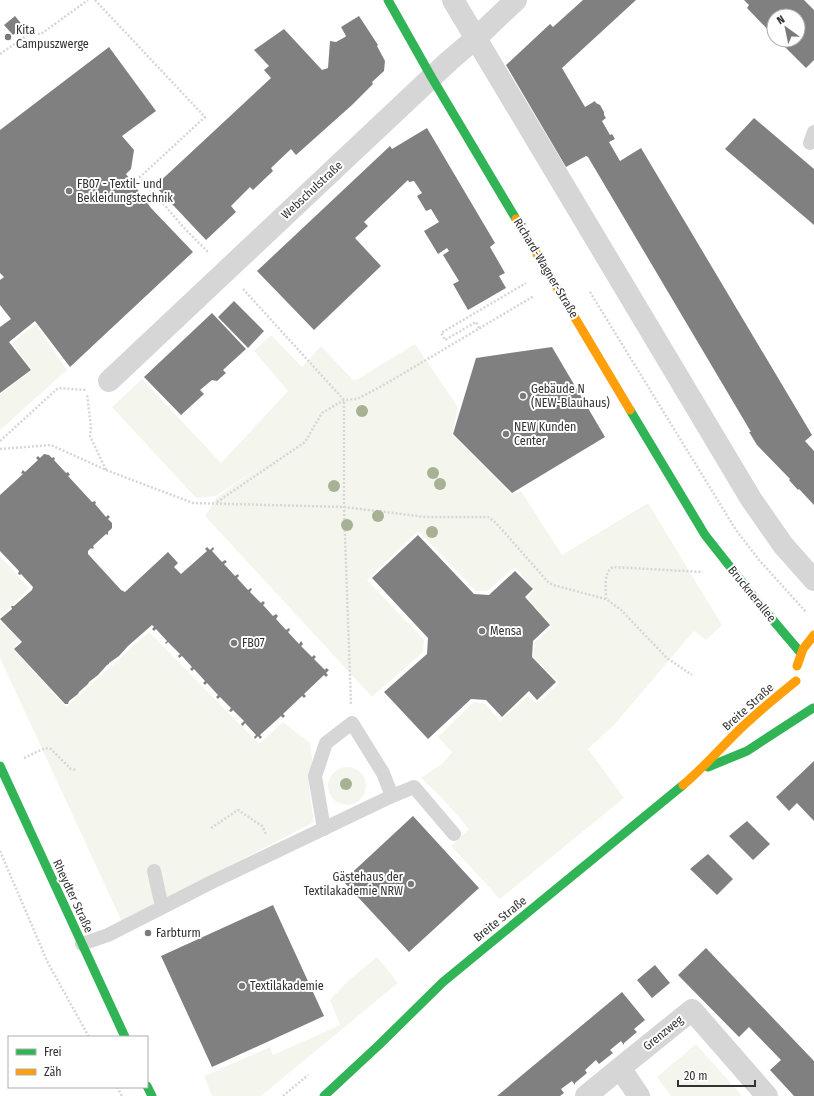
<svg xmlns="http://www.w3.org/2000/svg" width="814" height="1096" viewBox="0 0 814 1096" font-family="'Fira Sans Condensed',sans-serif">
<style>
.green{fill:#f4f6ee}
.building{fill:#808080}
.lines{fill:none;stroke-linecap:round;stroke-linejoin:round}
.path{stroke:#d6d6d6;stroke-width:2.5;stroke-dasharray:2 2;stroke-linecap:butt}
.lane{stroke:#d6d6d6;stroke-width:14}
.street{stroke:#d6d6d6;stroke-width:22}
.fast{stroke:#30b455;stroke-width:9}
.slow{stroke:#ff9f0a;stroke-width:9}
.tree{fill:#a7b194}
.poi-dot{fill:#7a7a7a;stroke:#fff;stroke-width:1.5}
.labels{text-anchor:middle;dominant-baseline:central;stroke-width:4;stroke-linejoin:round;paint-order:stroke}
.poi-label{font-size:12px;fill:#323232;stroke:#fff;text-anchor:start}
.street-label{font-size:12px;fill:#323232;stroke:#fff}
</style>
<rect width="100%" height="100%" fill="#fff"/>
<!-- green -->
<path class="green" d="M36 324 67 370 0 430V395L32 370 12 343Z
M271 335 302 367 321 346 353 380 358 379 415 344 458 407 452 434 512 495 521 491 562 555 648 503 722 625 706 640 694 631 614 725 588 749 624 798 500 899 451 846 469 829 441 797 421 778 443 763 452 752 438 737 474 702 485 704 500 721 528 696 537 704 559 683 533 656 535 642 552 626 527 598 534 590 515 567 487 591H476L418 531 367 580 424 640 423 652 372 697 205 516 217 497 263 465 216 496 196 498 112 407 142 379 221 463 288 391 254 351Z
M0 556 29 588 0 617Z
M0 621 20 641 13 649 66 707 149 632 259 744 283 722 310 743 313 765 309 788 314 822 122 922 0 658Z
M328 786a19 19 0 1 1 38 0a19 19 0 1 1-38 0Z
M377 957 398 983 261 1096H212L204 1076 270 1047 273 1055 340 1025 330 1000 349 980Z
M696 1044 742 1096H671L657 1077Z"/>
<!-- building -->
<path class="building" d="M583 0H636L562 68 585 107 595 101 596 103 600 105 604 112V115L606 118 602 121 610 135 612 134 615 139 609 142 620 161 641 148 812 435 805 441 814 451V505L799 489 798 490 789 480 790 479 757 445 749 432H751L588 157 586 156 566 167 506 65 550 24 553 27Z
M744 0H804L814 10V60L806 68 778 40H798V16H774V36L747 8 749 5Z
M15 16 24 27 13 35 4 25Z
M359 16 378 45 377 46 385 61 384 71 372 82 373 84 352 105 296 155 291 149 271 168 273 171 253 190 250 187 231 206 236 212 206 240 155 186 271 78 264 70 269 66 254 50 284 29 322 70 328 68 330 41 336 42 345 37 346 36 341 27Z
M109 47 156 111 122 136 134 150 131 169 126 174 151 208 193 252 70 367 35 321 9 342 31 370 0 393V327L11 319 0 305V280L4 277 0 273V130Z
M754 118 814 169V225L725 149Z
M427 128 495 243 490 247 505 273 499 276 506 288 468 310 453 284 459 281 443 255 449 251 447 248 438 254 424 231 439 222 431 209 426 211 417 196 422 193 414 181 409 182 408 180 364 222 368 226 355 238 381 266 314 330 257 271 390 146 392 149Z
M234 301 264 331 248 348 218 317Z
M212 313 246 349 223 370 226 373 217 381 212 380 200 390 204 394 181 415 144 377Z
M552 347 605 437 512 493 453 434 476 358Z
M44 454 49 455 52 458 54 457 55 459 54 460 66 473 68 472 70 475 68 476 92 502 95 501 96 503 95 504 106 517 108 515 110 517 108 519 112 523V528L108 532V535L106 534 93 546 94 548 92 549 91 548 88 551V554L121 590 125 592 168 552 178 563 174 567 181 574 207 551 205 549 207 547 210 550 213 547 214 549 212 551 222 562 225 560 227 562 224 564 235 576 238 574 239 576 237 578 248 590 251 588 252 589 250 592 261 603 263 601 265 603 263 605 273 616 276 614 278 616 276 619 286 630 289 628 290 630 288 632 299 644 301 641 303 644 301 646 312 657 314 655 316 657 314 659 325 670 326 668 329 670 326 673 328 675 326 677 324 675 304 694 306 696 304 698 302 696 283 714 285 716 283 718 281 716 260 735 262 737 260 739 258 736 255 739 254 737 256 735 245 723 243 726 241 724 244 721 233 710 231 712 229 711 231 708 220 697 218 699 216 697 218 695 207 683 205 685 203 683 205 681 194 669 192 671 190 669 192 667 182 656 179 658 178 656 180 654 168 642 166 644 165 643 167 641 156 629 154 631 152 629 154 627 152 625 128 646 119 656 109 663V664L107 665 98 675 89 682 88 684 79 692 78 694 69 701 68 704H65L14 649 22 642 0 619 12 609 11 606H14L32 590 33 587 21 574 20 575 18 574 19 571 0 551V495L23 474 21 473 23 470 25 472 38 460 36 458 38 456 40 458Z
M418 535 474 594 489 595 515 571 533 589 525 597 550 625 533 641 532 657 556 682 537 700 529 691 502 717 486 700 471 699 428 739 384 692 427 654 428 638 372 578Z
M814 761V821L797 803 789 811 776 797Z
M413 816 479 888 409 952 343 881Z
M747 821 770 844 753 860 729 836Z
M708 854 733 879 717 895 690 869Z
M273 905 324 1016 212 1067 161 956Z
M706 948 814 1061V1096H794L770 1070 781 1060 749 1027 739 1037 678 975Z
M655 965 670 983 652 998 637 980Z
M622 992 645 1020 634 1029 637 1032 624 1043V1045L621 1041 610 1050 613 1053 599 1064 596 1060 585 1070 587 1073 575 1083V1085L572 1081 561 1089 564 1093 560 1096H497Z"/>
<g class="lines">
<!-- path -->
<path class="path" d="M95 0 205 117 140 177 185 229 209 253
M0 54 29 34H41L88 0
M243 289 344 400V507L351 705
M590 292 736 530 759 560 806 612
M479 328 476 322 445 340 441 333 526 283
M0 441 58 388 86 390
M0 449 51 445 106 470 90 436 91 427 87 394
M106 470 193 503 344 507 426 517H488L494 521 504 532 548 582 553 585 606 599 621 610 667 658 692 675
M217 502 305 442 322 413 344 400 357 399 382 386 534 296
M606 599C606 589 603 572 613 567L703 572
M24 758 45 748 51 749 71 769 77 770
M211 828 238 810 262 826 266 834
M0 851 48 963 89 1037
M117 1087 122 1096
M283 1096 308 1075"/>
<!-- lane -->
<path class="lane" d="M810 143 814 132
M392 796 414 787 454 834
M154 871 162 907
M82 944 108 935 212 882 392 796 383 773 352 723 326 743 315 776 324 829"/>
<!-- street -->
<path class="street" d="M453 0 751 499 783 545 814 580
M109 381 449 61 476 38 516 0
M620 1068 692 1010 767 1096
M586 1096 620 1068 639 1096"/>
<!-- fast -->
<path class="fast" d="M388 0 432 78 516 219
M630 410 705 535 761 606 800 652
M0 766 125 1037
M708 767 747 751 813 708
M147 1086 152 1096
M324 1096 380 1044 443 982 683 785"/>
<!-- slow -->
<path class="slow" d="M516 219 630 410
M797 666 803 649 814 635
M683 785C702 769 718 751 735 734 755 714 775 698 796 681"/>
</g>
<!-- trees -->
<g class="tree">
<circle cx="362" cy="411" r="6"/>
<circle cx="433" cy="473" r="6"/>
<circle cx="440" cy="484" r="6"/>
<circle cx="334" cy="486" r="6"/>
<circle cx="378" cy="516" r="6"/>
<circle cx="347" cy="525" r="6"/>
<circle cx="432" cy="532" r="6"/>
<circle cx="346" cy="784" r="6"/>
</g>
<!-- markers -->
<g class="poi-dot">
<circle cx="8" cy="37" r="4"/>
<circle cx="69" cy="191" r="4"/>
<circle cx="523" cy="396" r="4"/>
<circle cx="506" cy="434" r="4"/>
<circle cx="482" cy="631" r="4"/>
<circle cx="234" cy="643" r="4"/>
<circle cx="411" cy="884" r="4"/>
<circle cx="148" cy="933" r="4"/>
<circle cx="242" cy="986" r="4"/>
</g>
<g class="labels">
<!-- poi labels -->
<g class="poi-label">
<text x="16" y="30">Kita<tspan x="16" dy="14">Campuszwerge</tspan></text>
<text x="77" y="184">FB07 - Textil- und<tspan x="77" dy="14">Bekleidungstechnik</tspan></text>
<text x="531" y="389">Gebäude N<tspan x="531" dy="14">(NEW-Blauhaus)</tspan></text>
<text x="514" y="427">NEW Kunden<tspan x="514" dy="14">Center</tspan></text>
<text x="490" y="631">Mensa</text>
<text x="242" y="643">FB07</text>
<text x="403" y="877" text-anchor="end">Gästehaus der<tspan x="403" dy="14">Textilakademie NRW</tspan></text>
<text x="156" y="933">Farbturm</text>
<text x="250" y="986">Textilakademie</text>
</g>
<!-- street labels -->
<g class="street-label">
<text transform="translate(312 190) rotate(-43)">Webschulstraße</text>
<text transform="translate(546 268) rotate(59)">Richard-Wagner-Straße</text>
<text transform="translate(752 594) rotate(51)">Brucknerallee</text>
<text transform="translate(748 707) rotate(-42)">Breite Straße</text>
<text transform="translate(73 896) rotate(65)">Rheydter Straße</text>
<text transform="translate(500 919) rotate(-39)">Breite Straße</text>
<text transform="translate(663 1033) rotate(-39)">Grenzweg</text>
</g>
</g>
<!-- legend -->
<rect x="8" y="1036" width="140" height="52" fill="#ffffff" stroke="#adadad"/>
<rect x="16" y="1049" width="20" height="6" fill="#30b455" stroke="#adadad"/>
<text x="44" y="1056" font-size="12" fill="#323232">Frei</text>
<rect x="16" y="1069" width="20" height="6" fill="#ff9f0a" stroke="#adadad"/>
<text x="44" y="1076" font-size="12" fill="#323232">Zäh</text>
<!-- north arrow -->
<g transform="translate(786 28) rotate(327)"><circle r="19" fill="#ffffff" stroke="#adadad"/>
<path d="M0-3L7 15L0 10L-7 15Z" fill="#7a7a7a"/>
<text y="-6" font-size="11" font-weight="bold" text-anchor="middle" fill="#323232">N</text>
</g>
<!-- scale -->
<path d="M678 1080v6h77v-6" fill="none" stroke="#323232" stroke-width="2"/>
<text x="684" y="1080" font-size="12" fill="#323232" stroke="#ffffff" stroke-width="3" paint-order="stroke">20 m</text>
</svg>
